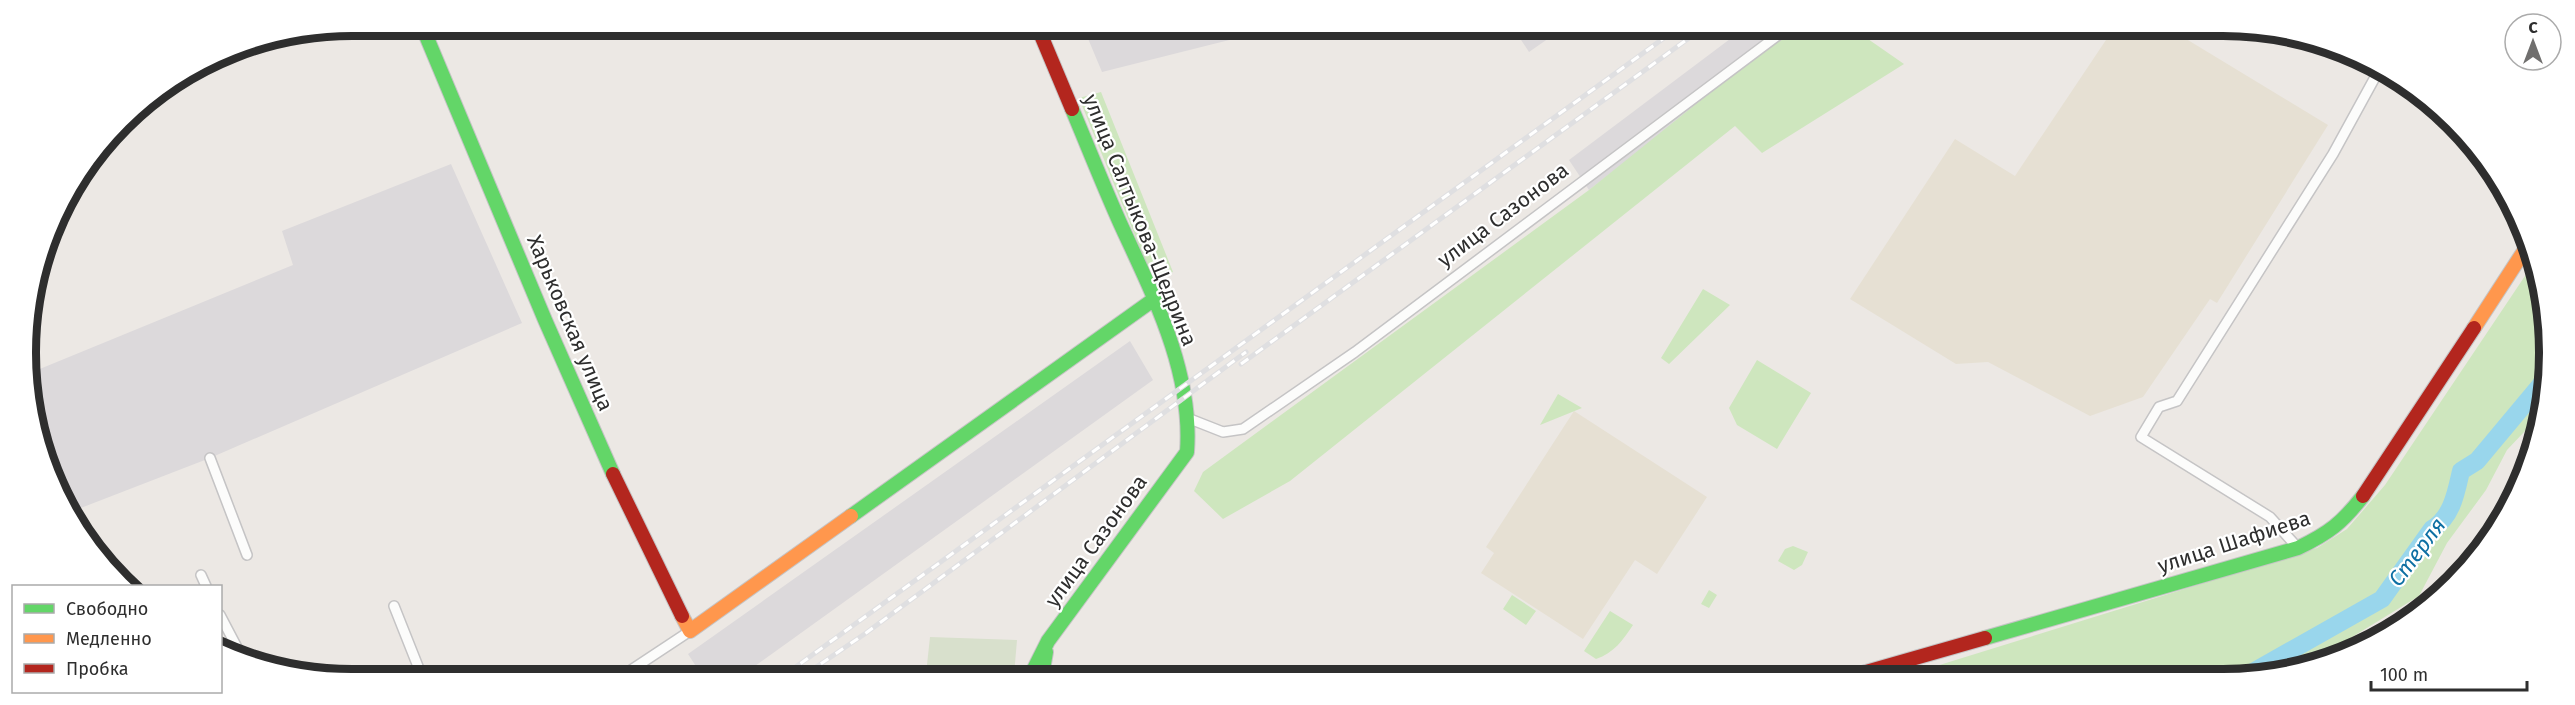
<svg xmlns="http://www.w3.org/2000/svg" width="2575" height="705" viewBox="0 0 2575 705" font-family="'Fira Sans',sans-serif">
<style>
.industrial{fill:#dcd9db}
.education{fill:#e6e0d3}
.green{fill:#cee6be}
.cemetery{fill:#d8e0cc}
.lines{fill:none;stroke-linecap:round;stroke-linejoin:round}
.river{stroke:#99d6ec;stroke-width:18}
.street-casing{stroke:#c5c4c5;stroke-width:12}
.fast-casing{stroke:#c5c4c5;stroke-width:16}
.slow-casing{stroke:#c5c4c5;stroke-width:16}
.jam-casing{stroke:#c5c4c5;stroke-width:16}
.street{stroke:#fcfcfb;stroke-width:9}
.fast{stroke:#63d668;stroke-width:14}
.slow{stroke:#ff974d;stroke-width:14}
.jam{stroke:#b3261e;stroke-width:14}
.rail-casing{stroke:#dfdfe1;stroke-width:5}
.rail{stroke:#fff;stroke-width:3;stroke-dasharray:9;stroke-linecap:butt}
.labels{text-anchor:middle;dominant-baseline:central;stroke-width:4.5;stroke-linejoin:round;paint-order:stroke}
.street-label{font-size:21px;fill:#2e2e2e;stroke:#fff}
.water-label{font-size:22px;font-style:italic;fill:#0d6fa3;stroke:#fff}
.rim{fill:none;stroke:#2e2e2e;stroke-width:8}
</style>
<rect width="100%" height="100%" fill="#ece8e4"/>
<!-- industrial -->
<path class="industrial" d="M1087 28H1277L1102 72 1084 29Z
M1514 29H1562L1529 52Z
M1742 30H1795L1589 190 1569 160Z
M451 164 522 323 210 458 73 511 37 437 30 373 293 265 282 231Z
M1130 341 1153 380 744 674H701L688 654Z"/>
<!-- education -->
<path class="education" d="M2112 31H2173L2328 125 2217 303 2210 299 2143 397 2090 416 1988 362 1956 364 1850 299 1955 139 2015 176Z
M1574 411 1707 497 1657 574 1635 560 1583 639 1481 573 1494 553 1486 547Z"/>
<!-- green -->
<path class="green" d="M1788 30H1855L1904 64 1762 153 1735 126 1290 481 1223 519 1194 491 1203 472 1589 190Z
M1101 92 1173 272 1153 280 1079 98Z
M2533 264 2543 288V412L2507 450 2486 490 2447 543 2419 596 2308 664 2265 677 1904 676 2317 548 2347 529 2385 485Z
M1703 289 1730 305 1669 364 1661 358Z
M1757 360 1811 393 1777 449 1737 425 1729 408Z
M1558 394 1582 408 1540 425Z
M1793 546 1808 552 1802 565 1794 570 1778 561 1785 549Z
M1709 590 1717 595 1709 608 1701 604Z
M1512 595 1536 611 1526 625 1503 609Z
M1610 611 1633 625C1623 640 1614 653 1596 659L1584 651Z"/>
<!-- cemetery -->
<path class="cemetery" d="M930 637 1017 640 1014 675 926 674Z"/>
<g class="lines">
<!-- river -->
<path class="river" d="M2244 677 2382 599 2432 529C2452 517 2456 493 2461 471L2477 461 2543 382"/>
<defs>
<path id="street" d="M1190 419 1223 432 1243 429 1355 352 1785 30
M210 458 247 555
M2298 548 2270 517 2141 437 2159 407 2177 401 2333 154 2379 70
M201 575 206 586
M394 606 421 674
M220 615 241 655
M625 674 690 631"/>
<path id="fast" d="M422 26 545 320 613 474
M851 516 1153 300
M1985 638 2298 548C2329 533 2342 523 2363 496
M1031 675 1048 641 1187 452C1193 371 1153 295 1120 223 1103 185 1088 147 1072 109
M1042 675 1046 652"/>
<path id="slow" d="M2474 328 2526 248
M682 616 690 631 851 516"/>
<path id="jam" d="M1038 28 1072 109
M613 474 682 616
M2363 496 2474 328
M1852 676 1985 638"/>
</defs>
<!-- street casing -->
<use href="#street" class="street-casing"/>
<!-- fast casing -->
<use href="#fast" class="fast-casing"/>
<!-- slow casing -->
<use href="#slow" class="slow-casing"/>
<!-- jam casing -->
<use href="#jam" class="jam-casing"/>
<!-- street -->
<use href="#street" class="street"/>
<!-- fast -->
<use href="#fast" class="fast"/>
<!-- slow -->
<use href="#slow" class="slow"/>
<!-- jam -->
<use href="#jam" class="jam"/>
<defs>
<path id="rail" d="M1241 364 1700 30
M786 674 1675 30
M806 674 866 633 1246 352"/>
</defs>
<!-- rail casing -->
<use href="#rail" class="rail-casing"/>
<!-- rail -->
<use href="#rail" class="rail"/>
</g>
<g class="labels">
<!-- street labels -->
<g class="street-label">
<text transform="translate(1503 215) rotate(-37)">улица Сазонова</text>
<text transform="translate(1140 220) rotate(68)">улица Салтыкова-Щедрина</text>
<text transform="translate(570 323) rotate(67)">Харьковская улица</text>
<text transform="translate(1096 541) rotate(-54)">улица Сазонова</text>
<text transform="translate(2234 542) rotate(-18)">улица Шафиева</text>
</g>
<!-- water labels -->
<g class="water-label">
<text transform="translate(2417 552) rotate(-53)">Стерля</text>
</g>
</g>
<!-- crop -->
<path d="M0 0H2575V705H0ZM352 36H2223A316 316 0 0 1 2539 352V353A316 316 0 0 1 2223 669H352A316 316 0 0 1 36 353V352A316 316 0 0 1 352 36Z" fill="#fff" fill-rule="evenodd"/>
<path class="rim" d="M352 36H2223A316 316 0 0 1 2539 352V353A316 316 0 0 1 2223 669H352A316 316 0 0 1 36 353V352A316 316 0 0 1 352 36Z"/>
<!-- legend -->
<rect x="12" y="585" width="210" height="108" fill="#ffffff" stroke="#ababab" stroke-width="1.5"/>
<rect x="24" y="604" width="30" height="9" fill="#63d668" stroke="#ababab" stroke-width="1.5"/>
<text x="66" y="615" font-size="18" fill="#2e2e2e">Свободно</text>
<rect x="24" y="634" width="30" height="9" fill="#ff974d" stroke="#ababab" stroke-width="1.5"/>
<text x="66" y="645" font-size="18" fill="#2e2e2e">Медленно</text>
<rect x="24" y="664" width="30" height="9" fill="#b3261e" stroke="#ababab" stroke-width="1.5"/>
<text x="66" y="675" font-size="18" fill="#2e2e2e">Пробка</text>
<!-- north arrow -->
<g transform="translate(2533 42)"><circle r="28" fill="#ffffff" stroke="#ababab" stroke-width="1.5"/>
<path d="M0-4.5L10 22L0 15L-10 22Z" fill="#706f6e"/>
<text y="-9" font-size="16" font-weight="bold" text-anchor="middle" fill="#2e2e2e">С</text>
</g>
<!-- scale -->
<path d="M2371 681v9h156v-9" fill="none" stroke="#2e2e2e" stroke-width="3"/>
<text x="2380" y="681" font-size="18" fill="#2e2e2e" stroke="#ffffff" stroke-width="4.5" paint-order="stroke">100 m</text>
</svg>
